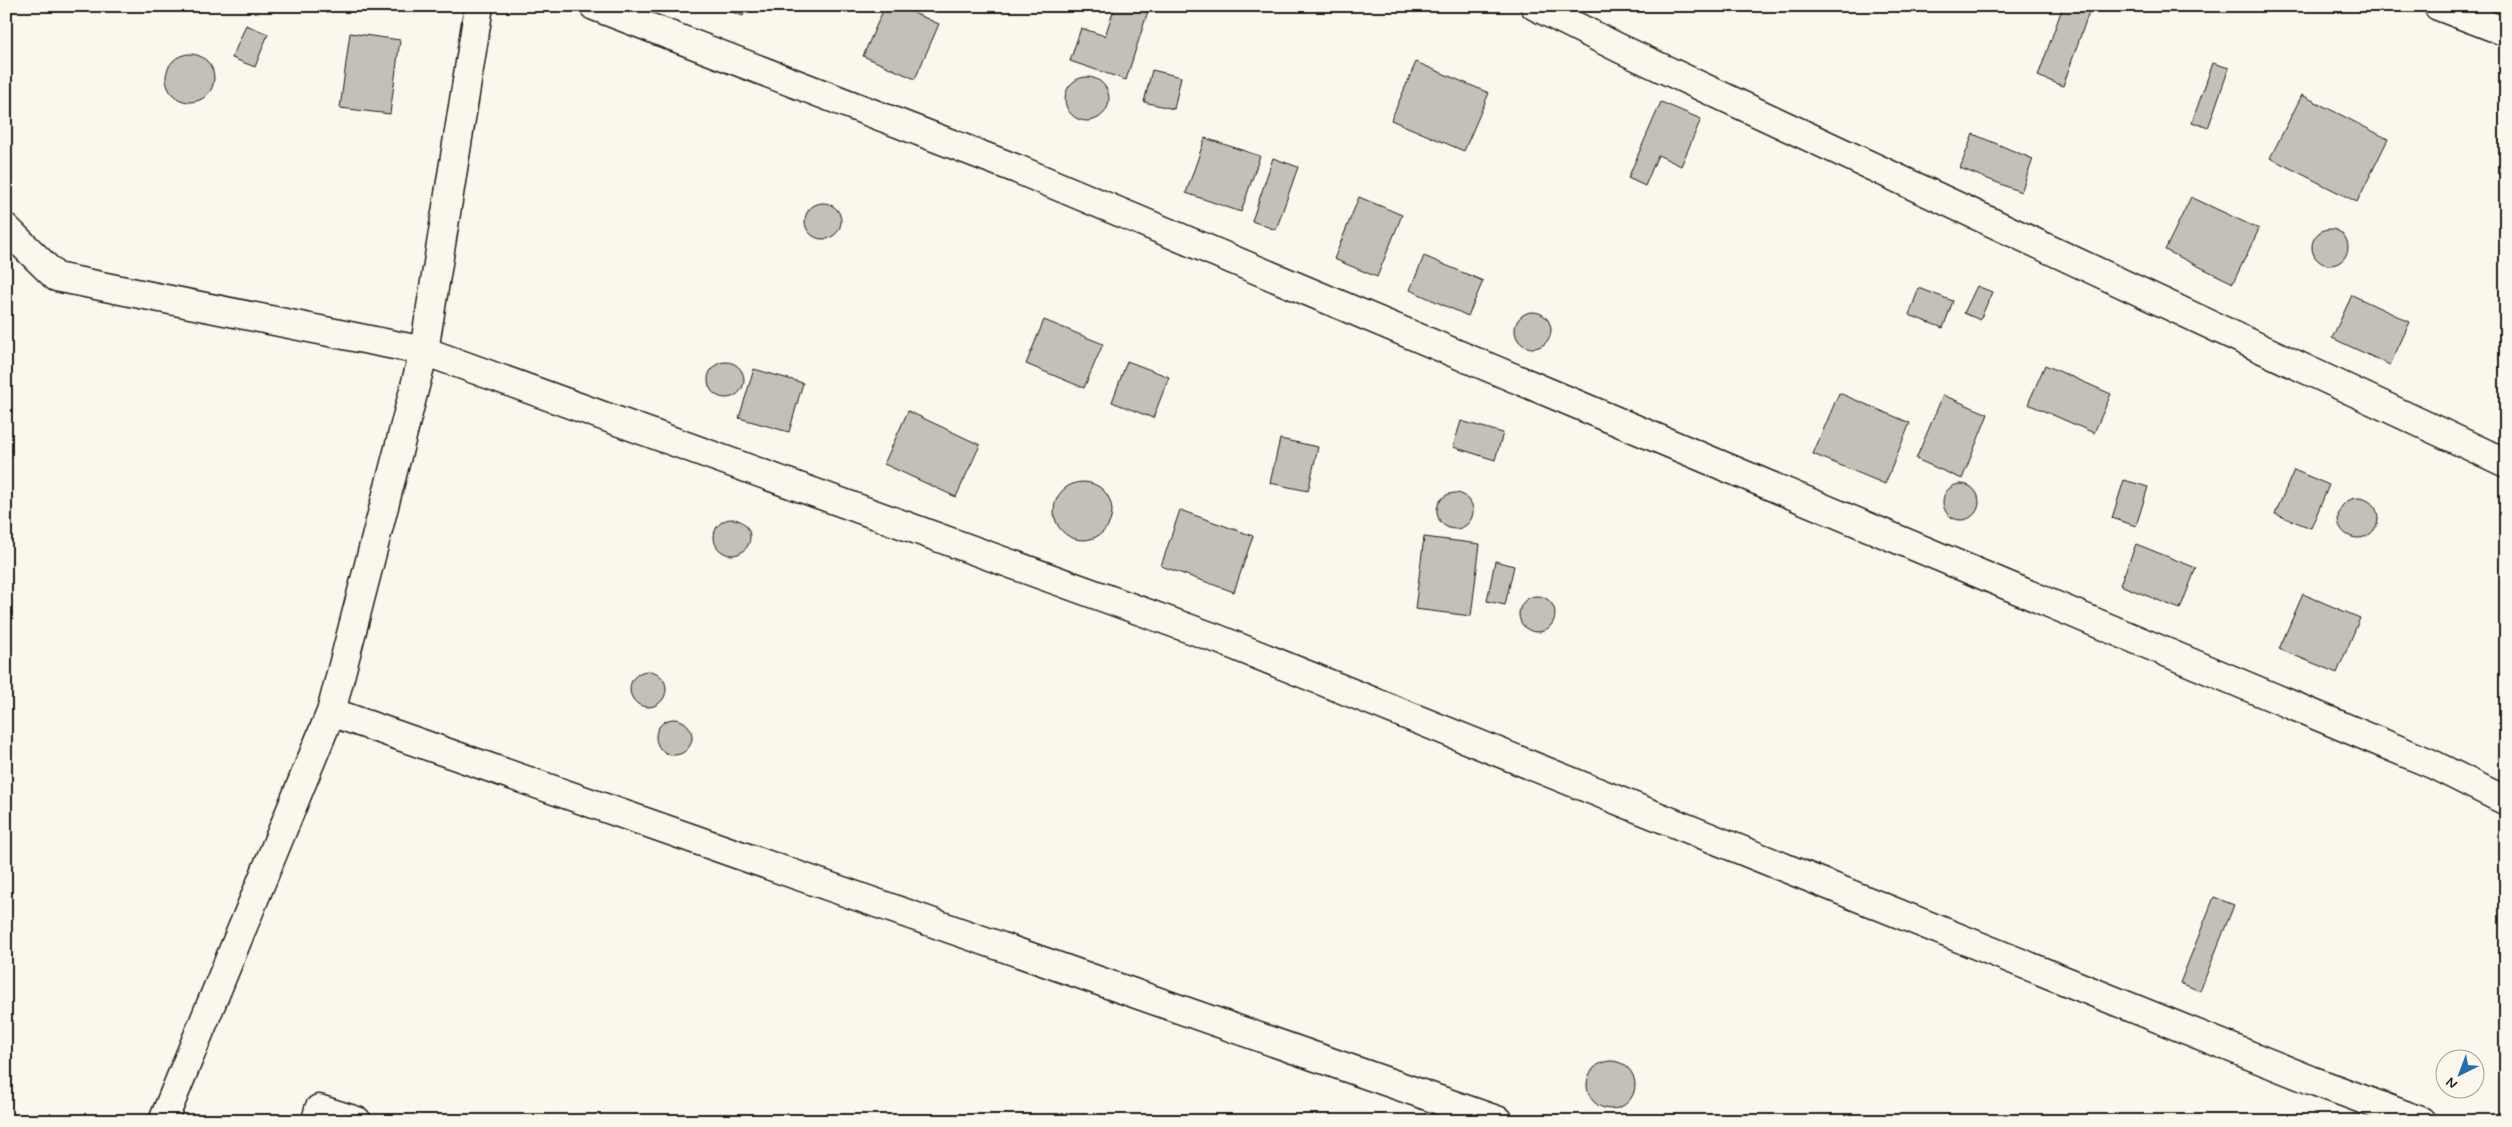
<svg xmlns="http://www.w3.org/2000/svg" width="2512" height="1127" viewBox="0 0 2512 1127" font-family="Mynerve,sans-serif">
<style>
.building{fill:#c3c0b8;stroke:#1c1c1c}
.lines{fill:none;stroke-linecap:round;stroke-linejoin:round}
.minor-casing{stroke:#1c1c1c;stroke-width:31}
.minor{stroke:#fbf7ec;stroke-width:28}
</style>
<rect width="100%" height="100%" fill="#fbf7ec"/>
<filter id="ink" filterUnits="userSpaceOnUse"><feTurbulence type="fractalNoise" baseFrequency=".02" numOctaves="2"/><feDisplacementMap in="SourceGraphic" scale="10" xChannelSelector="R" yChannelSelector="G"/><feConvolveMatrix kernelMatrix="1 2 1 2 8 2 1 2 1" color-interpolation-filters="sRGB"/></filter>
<g filter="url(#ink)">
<!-- building -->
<path class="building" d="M716 6H746L743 16Z
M885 6H898L939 24 915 79 863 56Z
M1115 6H1134L1148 11 1126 80 1070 61 1081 28 1105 36Z
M2063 6H2091L2063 86 2038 76Z
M246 25 268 34 255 67 232 58Z
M350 33 400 40 390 114 340 108Z
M166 78a24 24 0 1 1 48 0a24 24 0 1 1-48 0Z
M1416 62 1489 93 1464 151 1391 120Z
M2213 63 2229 68 2208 128 2192 122Z
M1152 70 1181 77 1174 109 1144 102Z
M1065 99a22 22 0 1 1 44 0a22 22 0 1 1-44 0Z
M2302 95 2388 139 2357 202 2270 158Z
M1661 102 1701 119 1681 166 1658 155 1645 186 1628 178Z
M1973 134 2033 159 2021 192 1960 168Z
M1205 138 1260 156 1241 212 1186 193Z
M1273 158 1298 167 1276 230 1252 221Z
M1359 197 1402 215 1377 277 1334 259Z
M2191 197 2259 229 2233 283 2165 250Z
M805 221a18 18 0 1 1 36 0a18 18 0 1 1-36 0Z
M2312 247a18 18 0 1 1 36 0a18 18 0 1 1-36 0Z
M1424 256 1483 281 1468 316 1410 290Z
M1977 286 1992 292 1980 320 1964 313Z
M1919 288 1953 301 1943 328 1909 315Z
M2352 295 2410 322 2390 365 2332 338Z
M1515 330a18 18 0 1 1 36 0a18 18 0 1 1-36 0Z
M1044 320 1103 344 1084 388 1026 364Z
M1127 361 1169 377 1153 418 1112 402Z
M708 380a18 18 0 1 1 36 0a18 18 0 1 1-36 0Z
M2045 365 2111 394 2094 433 2028 404Z
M754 369 803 383 789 432 739 418Z
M1839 393 1910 423 1885 484 1813 454Z
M1943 395 1988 414 1962 479 1916 459Z
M908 411 980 445 956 497 884 464Z
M1461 421 1503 433 1495 460 1453 447Z
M1280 439 1318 447 1308 491 1270 483Z
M2294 470 2329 485 2311 528 2275 514Z
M2124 480 2148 487 2136 526 2112 518Z
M1054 511a29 29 0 1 1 58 0a29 29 0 1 1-58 0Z
M1943 502a18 18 0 1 1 36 0a18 18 0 1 1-36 0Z
M1437 511a18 18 0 1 1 36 0a18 18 0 1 1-36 0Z
M2338 518a20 20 0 1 1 40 0a20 20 0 1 1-40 0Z
M1180 510 1253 536 1234 592 1161 566Z
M714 537a18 18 0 1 1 36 0a18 18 0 1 1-36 0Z
M1424 537 1480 544 1471 616 1415 609Z
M2136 544 2196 568 2180 609 2120 585Z
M1495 561 1514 566 1505 605 1487 601Z
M2303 594 2360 618 2337 673 2279 649Z
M1519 614a18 18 0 1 1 36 0a18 18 0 1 1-36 0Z
M630 689a18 18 0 1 1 36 0a18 18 0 1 1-36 0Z
M656 737a18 18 0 1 1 36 0a18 18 0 1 1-36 0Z
M2214 897 2234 905 2200 991 2180 983Z
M1587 1085a24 24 0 1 1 48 0a24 24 0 1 1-48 0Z"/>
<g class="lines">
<defs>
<path id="minor" d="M594 6 1017 169 2432 764 2506 801
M1535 6 1619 48 2506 463
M2438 6 2506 32
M6 228 56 277 424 351 1218 639 2311 1080 2421 1121
M331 712 1499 1121
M163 1121 331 712 424 351 479 6
M316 1121 319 1109 357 1121"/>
</defs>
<!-- minor casing -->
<use href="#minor" class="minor-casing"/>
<!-- minor -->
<use href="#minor" class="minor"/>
</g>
</g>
<!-- margin -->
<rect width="2512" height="1127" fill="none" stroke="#fbf7ec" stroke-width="25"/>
<rect x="12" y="12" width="2487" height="1102" fill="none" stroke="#1c1c1c" stroke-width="2" filter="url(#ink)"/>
<!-- north arrow -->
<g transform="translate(2460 1074) rotate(222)"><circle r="24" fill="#fbf7ec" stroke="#a29f99"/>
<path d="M0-4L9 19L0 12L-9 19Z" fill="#1f6fb2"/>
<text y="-8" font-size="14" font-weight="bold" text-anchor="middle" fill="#1c1c1c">N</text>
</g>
</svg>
